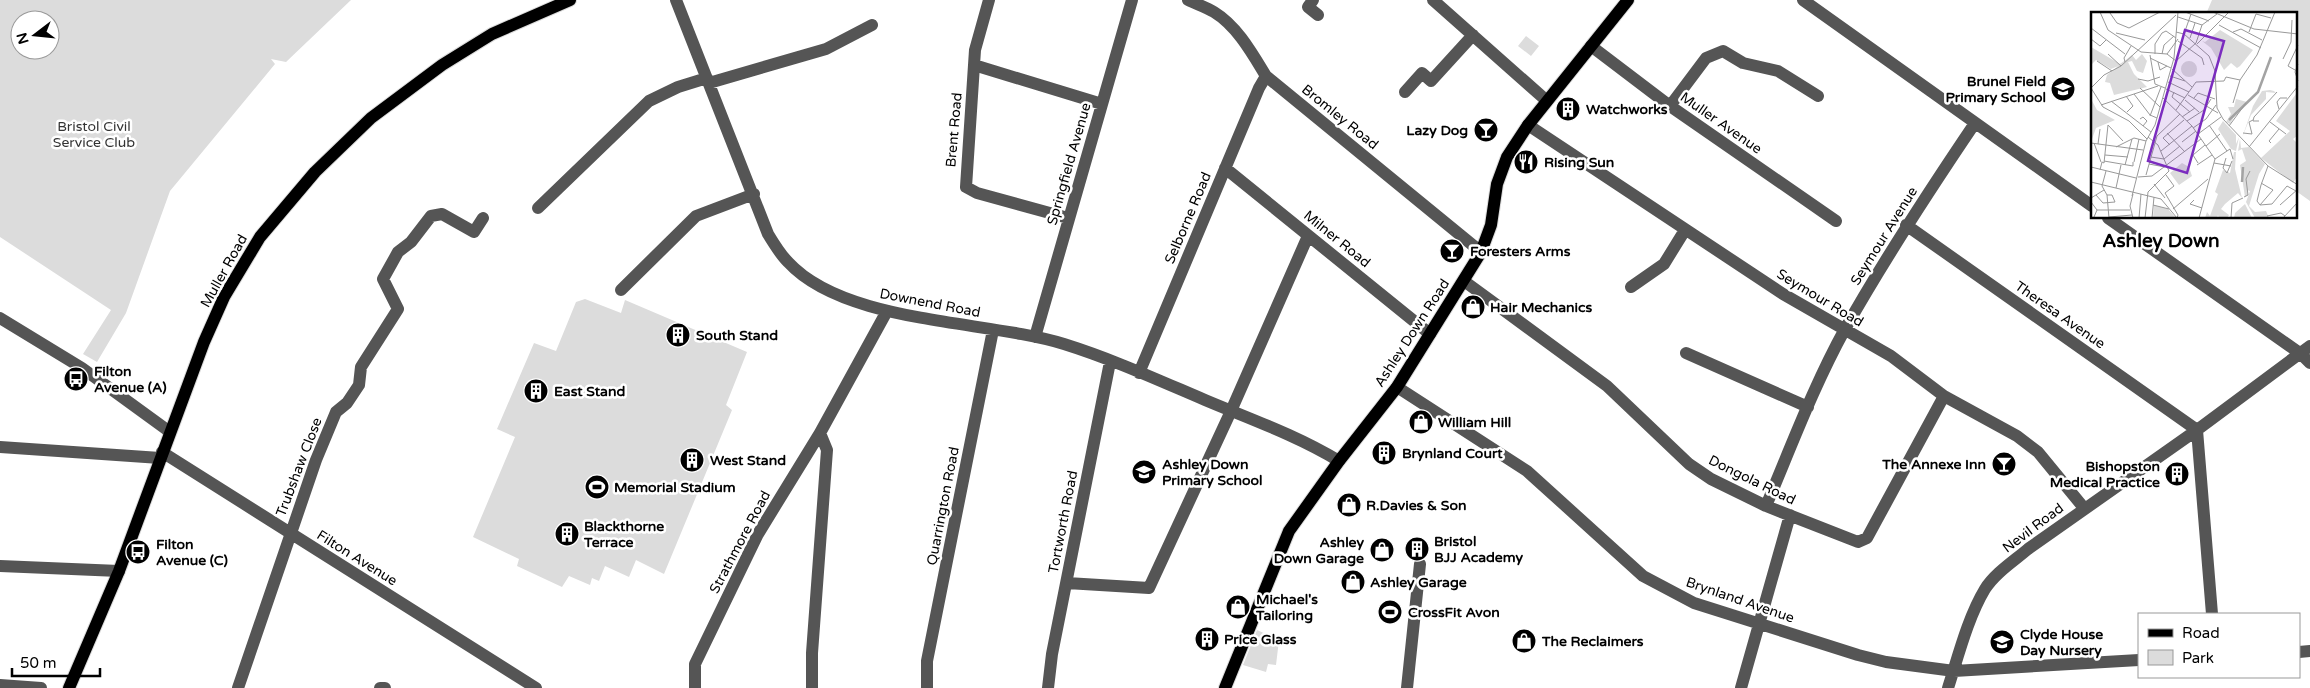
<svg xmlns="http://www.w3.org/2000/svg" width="2310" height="688" viewBox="0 0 2310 688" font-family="'Varela Round',sans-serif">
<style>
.green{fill:#dcdcdc;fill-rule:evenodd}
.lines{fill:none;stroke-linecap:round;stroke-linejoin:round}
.major-casing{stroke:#dbdbdb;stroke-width:14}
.minor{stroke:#555;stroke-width:12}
.major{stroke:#000;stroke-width:12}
.labels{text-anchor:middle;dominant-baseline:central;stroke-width:5;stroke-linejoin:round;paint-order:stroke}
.poi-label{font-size:14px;font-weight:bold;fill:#000;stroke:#fff;text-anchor:start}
.street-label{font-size:14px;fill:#000;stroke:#fff}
.park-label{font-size:14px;fill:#333;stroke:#fff}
.district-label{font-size:19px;font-weight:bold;fill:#000;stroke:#fff}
.inset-river{fill:none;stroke:#a3a3a3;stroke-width:2.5}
.inset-road{fill:none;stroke:#999;stroke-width:1}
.view{fill:#7b2cbf;fill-opacity:0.15;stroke:#7b2cbf;stroke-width:2.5}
.inset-edge{fill:none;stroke:#000;stroke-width:2.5}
</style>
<rect width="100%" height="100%" fill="#fff"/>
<!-- green -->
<path class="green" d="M0 0H351L286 62 271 59 275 64 170 191 126 313 97 362 83 354 111 310 0 237ZM20 20H50V50H20Z
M2212 0H2310V201L2296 191V14H2206Z
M1526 36 1539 46 1531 56 1518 46Z
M585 299 621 313 625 300 747 352 726 405 732 410 664 574 636 560 629 577 605 566 599 581 592 578 590 585 569 576 562 587 517 566 519 559 473 537 515 437 497 429 534 343 556 351 576 302Z
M1257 630 1279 640 1276 665 1268 664 1266 672 1243 665Z"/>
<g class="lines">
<defs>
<path id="major" d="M69 688 119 571 204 342 224 297 260 237 315 172 371 118 442 65 492 34 570 0
M1225 688 1289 531 1339 461 1397 387 1481 252 1491 225 1497 184 1507 157 1528 125 1628 0"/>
</defs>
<!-- major casing -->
<use href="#major" class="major-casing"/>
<!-- minor -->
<path class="minor" d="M676 0 768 234C774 244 780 254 788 262 845 324 986 320 1064 344 1112 359 1158 380 1205 400 1250 419 1296 435 1339 461
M989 0 975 50 966 187 977 193 1068 218
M1188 0C1196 4 1206 7 1214 12 1237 26 1252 53 1266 76L1481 252
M1313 0 1308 7 1318 15
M1433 0 1547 101
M1803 0 2092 206
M1591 46 1670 106 1836 221
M974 65 1102 104
M709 83 826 49 872 25
M1405 92 1422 73 1431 81 1473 35
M1670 106 1706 58 1723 51 1743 63 1778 71 1818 96
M1528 125 1783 294 1891 356 1944 396 2017 436 2038 452 2084 508
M1225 168 1430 334
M538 208 649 101 678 87 707 78
M2108 218 2301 354 2310 363
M1906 225 2197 430 2212 614
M1464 281 1607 386 1689 464 1711 479 1766 506 1858 542 1867 538 1944 396
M1631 287 1664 264 1685 230
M621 290 696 216 754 194
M0 318 82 368 170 432
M1035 337 1132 0
M1686 353 1808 407
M1139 373 1259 88 1266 76
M1397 387 1527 471 1643 576 1694 603 1858 655 1886 662 1954 671 2139 660
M0 447 160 458
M162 452 536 688
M1766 506C1791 447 1814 385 1845 329 1885 258 1929 191 1975 123
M0 566 119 571
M1067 583 1149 588 1231 411 1308 236
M2299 652 2310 651
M0 685 41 688
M238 688 316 460 336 412 347 403 359 385 361 367 398 309 383 279 398 252 411 242 431 216 442 214 474 232 483 218
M380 688H385
M695 688V664L758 534 820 433 887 311
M812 688V653L827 450 820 433
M927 688V661L993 330
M1048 688 1052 654 1110 362
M1407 688 1420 564
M1741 688 1790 515
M1948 688C1958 657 1968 617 1985 589 1995 573 2014 561 2028 549L2197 430 2310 346"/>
<!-- major -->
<use href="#major" class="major"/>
</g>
<!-- icons -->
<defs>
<symbol id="school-disc" viewBox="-11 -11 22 22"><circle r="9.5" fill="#000" stroke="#fff"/><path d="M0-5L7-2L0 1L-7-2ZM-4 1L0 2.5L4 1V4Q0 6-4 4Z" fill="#fff"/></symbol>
<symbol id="building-disc" viewBox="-11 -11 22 22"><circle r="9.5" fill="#000" stroke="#fff"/><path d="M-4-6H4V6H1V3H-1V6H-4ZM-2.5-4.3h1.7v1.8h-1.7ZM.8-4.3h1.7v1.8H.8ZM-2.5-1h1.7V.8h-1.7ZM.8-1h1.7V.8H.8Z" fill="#fff"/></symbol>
<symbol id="bar-disc" viewBox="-11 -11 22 22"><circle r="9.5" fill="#000" stroke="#fff"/><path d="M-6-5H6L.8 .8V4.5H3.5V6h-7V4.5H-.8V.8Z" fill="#fff"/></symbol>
<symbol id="restaurant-disc" viewBox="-11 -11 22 22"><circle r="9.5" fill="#000" stroke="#fff"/><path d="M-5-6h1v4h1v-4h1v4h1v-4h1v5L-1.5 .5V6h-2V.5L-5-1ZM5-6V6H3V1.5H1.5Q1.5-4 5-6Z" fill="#fff"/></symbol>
<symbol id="shop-disc" viewBox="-11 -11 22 22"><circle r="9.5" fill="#000" stroke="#fff"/><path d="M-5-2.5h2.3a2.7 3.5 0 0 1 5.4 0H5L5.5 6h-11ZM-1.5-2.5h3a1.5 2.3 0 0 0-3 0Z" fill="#fff"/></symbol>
<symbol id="bus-disc" viewBox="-11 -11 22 22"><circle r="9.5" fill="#000" stroke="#fff"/><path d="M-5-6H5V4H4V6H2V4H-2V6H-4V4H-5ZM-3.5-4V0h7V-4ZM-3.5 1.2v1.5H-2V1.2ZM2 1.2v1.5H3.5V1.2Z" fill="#fff"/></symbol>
<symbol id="stadium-disc" viewBox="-11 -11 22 22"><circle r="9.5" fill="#000" stroke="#fff"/><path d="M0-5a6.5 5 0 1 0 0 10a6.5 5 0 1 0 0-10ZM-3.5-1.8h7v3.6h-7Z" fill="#fff"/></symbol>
</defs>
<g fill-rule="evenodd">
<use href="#school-disc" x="2049" y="75" width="28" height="28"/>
<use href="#building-disc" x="1554" y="95" width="28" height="28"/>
<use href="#bar-disc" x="1472" y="116" width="28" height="28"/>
<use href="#restaurant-disc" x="1512" y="148" width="28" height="28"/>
<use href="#bar-disc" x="1438" y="237" width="28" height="28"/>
<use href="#shop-disc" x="1459" y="293" width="28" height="28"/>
<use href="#building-disc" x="664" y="321" width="28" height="28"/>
<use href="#bus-disc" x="62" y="365" width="28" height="28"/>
<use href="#building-disc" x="522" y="377" width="28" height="28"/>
<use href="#shop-disc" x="1407" y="408" width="28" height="28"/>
<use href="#building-disc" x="1370" y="439" width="28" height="28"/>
<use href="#building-disc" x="678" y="446" width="28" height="28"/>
<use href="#bar-disc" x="1990" y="450" width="28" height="28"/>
<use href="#school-disc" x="1130" y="458" width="28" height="28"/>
<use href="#building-disc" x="2163" y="460" width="28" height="28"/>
<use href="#stadium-disc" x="583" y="473" width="28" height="28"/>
<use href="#shop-disc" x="1335" y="491" width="28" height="28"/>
<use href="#building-disc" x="553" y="520" width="28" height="28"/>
<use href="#building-disc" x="1403" y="535" width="28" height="28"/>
<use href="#shop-disc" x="1368" y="536" width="28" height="28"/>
<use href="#bus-disc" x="124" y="538" width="28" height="28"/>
<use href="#shop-disc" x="1339" y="568" width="28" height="28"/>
<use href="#shop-disc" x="1224" y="593" width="28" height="28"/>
<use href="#stadium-disc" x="1376" y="598" width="28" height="28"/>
<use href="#building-disc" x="1193" y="625" width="28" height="28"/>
<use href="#shop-disc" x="1510" y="627" width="28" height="28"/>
<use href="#school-disc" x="1988" y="628" width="28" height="28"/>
</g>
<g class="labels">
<!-- poi labels -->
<g class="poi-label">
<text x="2046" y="81" text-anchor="end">Brunel Field<tspan x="2046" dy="16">Primary School</tspan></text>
<text x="1586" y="109">Watchworks</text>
<text x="1468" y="130" text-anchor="end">Lazy Dog</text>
<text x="1544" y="162">Rising Sun</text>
<text x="1470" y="251">Foresters Arms</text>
<text x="1490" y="307">Hair Mechanics</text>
<text x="696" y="335">South Stand</text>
<text x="94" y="371">Filton<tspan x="94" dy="16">Avenue (A)</tspan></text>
<text x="554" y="391">East Stand</text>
<text x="1438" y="422">William Hill</text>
<text x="1402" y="453">Brynland Court</text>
<text x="710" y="460">West Stand</text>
<text x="1162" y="464">Ashley Down<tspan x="1162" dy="16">Primary School</tspan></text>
<text x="1986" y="464" text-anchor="end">The Annexe Inn</text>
<text x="2160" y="466" text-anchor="end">Bishopston<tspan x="2160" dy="16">Medical Practice</tspan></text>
<text x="614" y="487">Memorial Stadium</text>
<text x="1366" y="505">R.Davies &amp; Son</text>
<text x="584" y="526">Blackthorne<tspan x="584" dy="16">Terrace</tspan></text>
<text x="1434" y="541">Bristol<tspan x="1434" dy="16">BJJ Academy</tspan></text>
<text x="1364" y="542" text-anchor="end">Ashley<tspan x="1364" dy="16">Down Garage</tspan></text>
<text x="156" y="544">Filton<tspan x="156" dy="16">Avenue (C)</tspan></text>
<text x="1370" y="582">Ashley Garage</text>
<text x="1256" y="599">Michael's<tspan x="1256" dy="16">Tailoring</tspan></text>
<text x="1408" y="612">CrossFit Avon</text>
<text x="2020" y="634">Clyde House<tspan x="2020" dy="16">Day Nursery</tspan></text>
<text x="1224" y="639">Price Glass</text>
<text x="1542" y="641">The Reclaimers</text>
</g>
<!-- street labels -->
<g class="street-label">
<text transform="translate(1340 117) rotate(39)">Bromley Road</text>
<text transform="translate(1721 123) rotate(35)">Muller Avenue</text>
<text transform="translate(954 130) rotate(-85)">Brent Road</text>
<text transform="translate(1069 164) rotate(-74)">Springfield Avenue</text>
<text transform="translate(1188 218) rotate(-67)">Selborne Road</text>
<text transform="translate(1884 236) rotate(-58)">Seymour Avenue</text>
<text transform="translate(1337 239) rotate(39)">Milner Road</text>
<text transform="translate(224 271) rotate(-61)">Muller Road</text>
<text transform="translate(1820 298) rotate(31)">Seymour Road</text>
<text transform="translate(930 303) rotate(11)">Downend Road</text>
<text transform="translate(2060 315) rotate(35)">Theresa Avenue</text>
<text transform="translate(1412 333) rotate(-57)">Ashley Down Road</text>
<text transform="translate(299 467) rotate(-69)">Trubshaw Close</text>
<text transform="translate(1752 480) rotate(26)">Dongola Road</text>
<text transform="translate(943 506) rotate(-79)">Quarrington Road</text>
<text transform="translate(1063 522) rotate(-79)">Tortworth Road</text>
<text transform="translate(2033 528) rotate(-37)">Nevil Road</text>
<text transform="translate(740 542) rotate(-62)">Strathmore Road</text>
<text transform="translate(357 558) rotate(32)">Filton Avenue</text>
<text transform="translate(1740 600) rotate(19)">Brynland Avenue</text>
</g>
<!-- park labels -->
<g class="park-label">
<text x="94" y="126">Bristol Civil<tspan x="94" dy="16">Service Club</tspan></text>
</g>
<!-- district labels -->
<g class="district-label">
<text x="2161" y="241">Ashley Down</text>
</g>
</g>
<!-- overview -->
<g transform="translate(2091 12)">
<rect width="206" height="206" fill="#fff"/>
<path d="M129 18 162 38 149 54 146 56 140 51 133 58 120 36 111 29 114 30ZM0 35 29 52 33 49 30 53 20 57 5 48 0 53ZM51 42 56 49 52 61 46 59 41 49 37 50 43 62 56 75 23 83 19 71 14 70 16 63 41 43 45 48ZM90 57a8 8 0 1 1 16 0a8 8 0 1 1-16 0ZM179 78 183 79 185 81 175 80V87L160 103 151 126 162 94 171 79ZM205 82 206 124 202 127 206 131V165L202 171 170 146 199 119 185 109ZM0 87 6 98 24 108 5 116 1 127ZM145 87 156 90 147 98 139 112 135 110 140 102 137 95H143ZM132 109 145 123V132L148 125 145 139 140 137 127 117ZM149 127 150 136 158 135 174 152 168 162 158 194 164 200 175 199 178 206H164L155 190 159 179 156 178 157 183 154 185 149 153 155 149 151 137 147 139ZM143 140H145L144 157 151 186 147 181 134 192 130 197 138 203 136 206H128L127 203 126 206H114L116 200 119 204 127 182 124 180 132 158 139 161ZM91 151 98 155 101 164 88 173 79 161ZM154 192 161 206H143L144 201ZM63 193 77 197 85 206H62Z" fill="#dcdcdc"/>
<path class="inset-river" d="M138 108 167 80 180 45M151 170 152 155"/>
<path class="inset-road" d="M9 0 17 18 50 40 76 42 85 49M14 0H31M94 0 118 9M122 0 163 17 207 22M19 1 26 11 38 16 69 0M87 5 111 13M128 13 170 36M0 16 34 42M85 20 93 22 118 44 124 59 126 96 132 107 177 154 207 173M142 20 150 17 171 28M158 20 165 2 180 6M25 21 54 28M93 22 100 2M99 26 104 11M0 27 9 34 15 28M87 29 111 46 113 53M105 31 111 13 126 2M106 32 138 0M17 42 30 54M64 42V32L71 21 75 19 85 26M71 42 73 33 83 24M76 42 87 27M59 43 64 72 74 76M59 46 80 56M192 47 200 30 201 8M6 49 21 59M85 49 105 31M34 50 33 46 40 34M67 50 69 58 76 54M207 52 204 60 207 69M81 57 101 75M204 58 197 54 207 33M79 64 94 69M47 67 57 69 69 65M77 70 98 80M0 76 12 95 38 109 56 127M0 76 13 63 30 54 85 3M49 76 69 95M75 77 94 86M83 80 81 85 99 100M43 82 59 103 66 106M97 83 127 101M35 84 42 94 36 100M72 86 101 114 124 147 108 206M103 86 107 81 124 87M94 88 108 100M20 89 60 120M142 91 149 68 166 43 184 0M10 93 67 74M188 97 186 90 189 86H196M85 98 105 70 133 69 135 65 149 68M59 104 70 75M91 105 104 96M49 107 52 105 56 109 52 114M96 109 113 98 120 87M168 109H162L163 105 186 80M179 110 195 122M17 113 32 129M118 113 136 139M138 114 155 91M102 116 115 107 125 93M76 121 94 140M152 121 161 122 158 110 162 108M107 122 130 105M91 130 105 119M0 131 52 138M3 131 10 150M180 131 178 129 188 117M7 132 9 117M79 133 72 126 93 108M115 134 129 122M25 135 43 126 55 129M158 135 207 74M70 139 101 114M14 143 37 145M60 145 73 147 89 134M135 146 132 156 136 161 141 149M124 147 139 137 142 147M13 149 42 154V150M43 150 48 127M107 151 102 143 114 133M123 151 140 154M58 152 74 155M34 153 41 127M106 153 121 143M0 155 45 166M9 158 11 150 13 151 17 113M15 159 11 174 16 183 18 206M55 163 66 124 89 102M75 163 83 174 74 181 87 203 86 206M47 165 61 164 110 127M0 170 70 187 86 206M63 172 74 186M25 176 30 153M5 183 12 191 24 190 21 183H16M41 184 55 129 64 113 83 46 87 0M153 185 157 183 155 167 159 159M0 186 13 178M103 188 99 192 111 196M0 190 6 198 3 205M62 193 78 197M169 193 181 192 196 174 205 179M169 193 166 189 170 173 177 154M169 193 182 178 170 171M189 193 207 177M82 197 117 167M6 198H39M176 204 190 201 194 204M18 205 41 203M42 206 39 194 42 182M48 206 50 182M54 206 57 180 78 159 67 133 57 125M61 206 63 185M140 206 141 191 152 186M192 206 207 190"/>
<path class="view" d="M94 18 133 29 96 161 57 149Z"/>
<rect width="206" height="206" class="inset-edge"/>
</g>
<!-- legend -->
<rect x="2138" y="613" width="162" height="65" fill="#ffffff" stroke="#999999"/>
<rect x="2148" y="629" width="25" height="8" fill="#000000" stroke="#999999"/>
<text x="2182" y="638" font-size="15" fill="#000000">Road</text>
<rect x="2148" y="650" width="25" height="15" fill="#dcdcdc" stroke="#999999"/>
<text x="2182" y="663" font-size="15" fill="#000000">Park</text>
<!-- north arrow -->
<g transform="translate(35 35) rotate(254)"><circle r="24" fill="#ffffff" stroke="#999999"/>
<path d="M0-4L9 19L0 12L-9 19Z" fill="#000000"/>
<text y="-8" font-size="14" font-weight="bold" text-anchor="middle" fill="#000000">N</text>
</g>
<!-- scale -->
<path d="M12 668v8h88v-8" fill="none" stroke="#000000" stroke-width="2.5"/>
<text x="20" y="668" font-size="15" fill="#000000" stroke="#ffffff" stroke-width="4" paint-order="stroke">50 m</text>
</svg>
